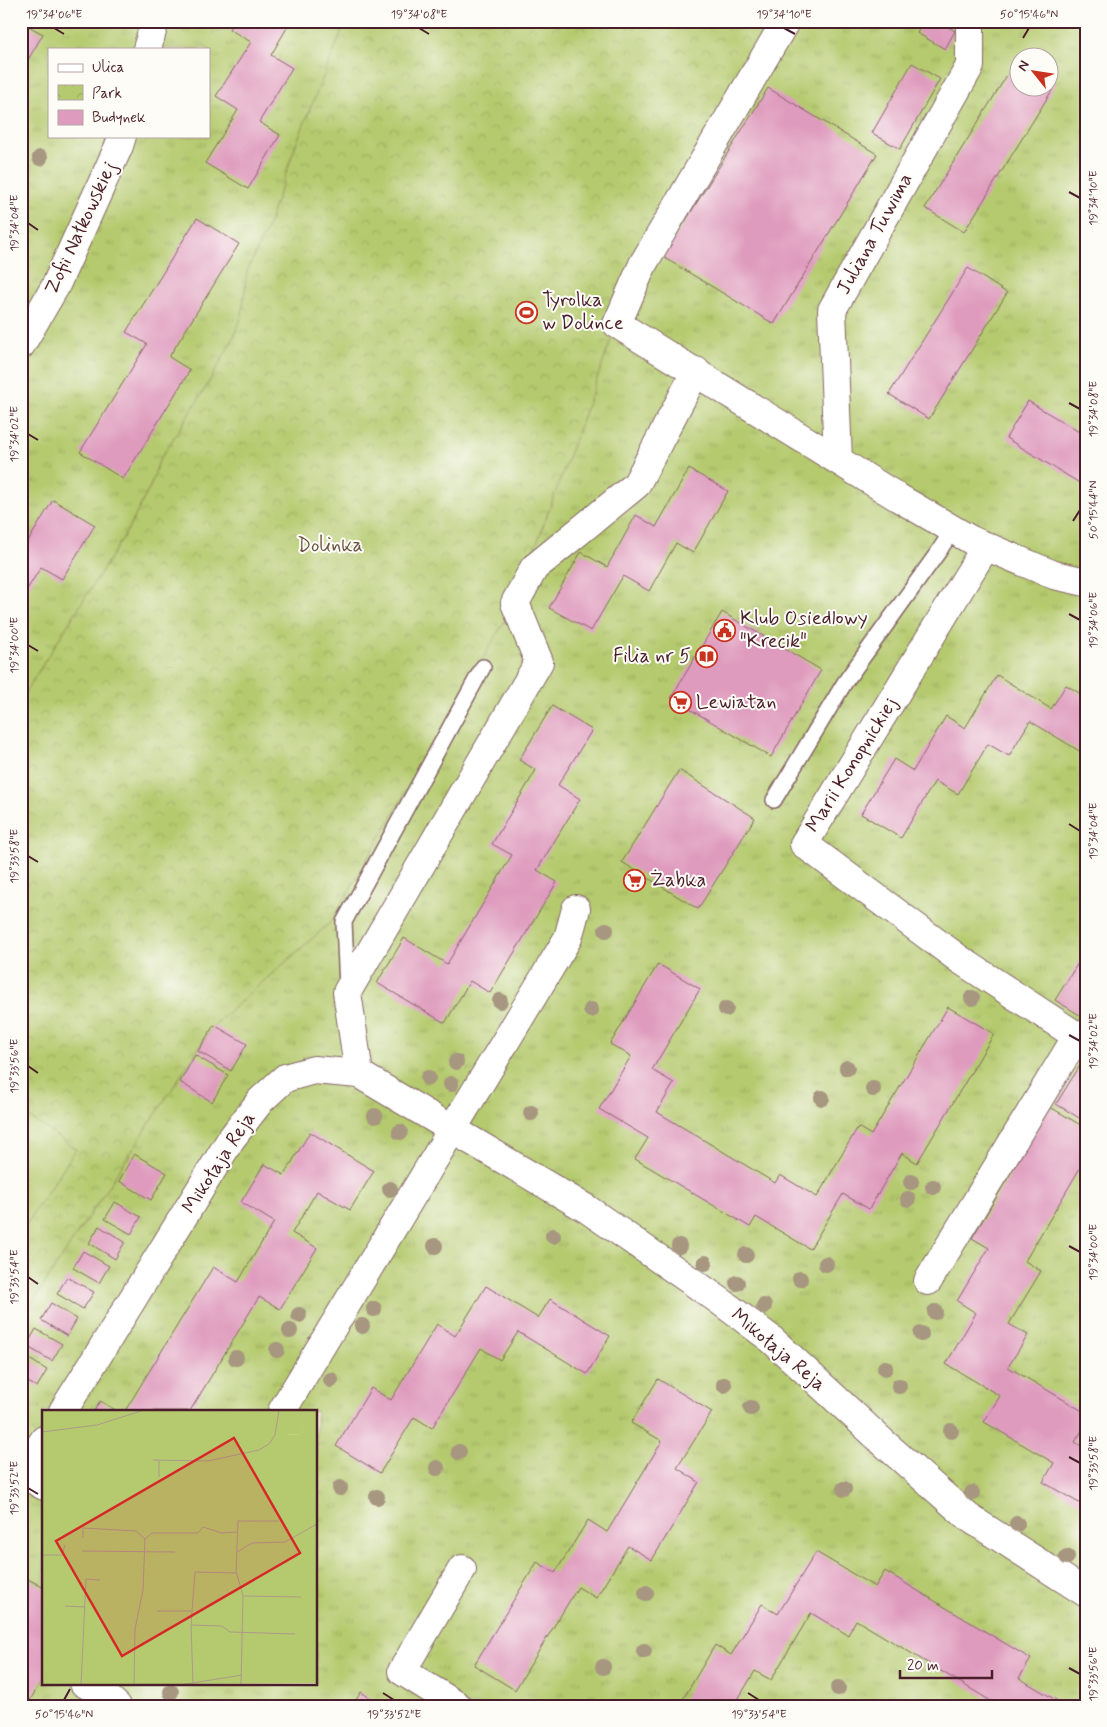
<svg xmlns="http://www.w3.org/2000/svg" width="1107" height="1727" viewBox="0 0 1107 1727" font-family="Mynerve,sans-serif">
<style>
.grass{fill:url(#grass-tufts);stroke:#80744c;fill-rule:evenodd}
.park{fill:url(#park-crowns);stroke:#80744c}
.pitch{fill:#b5ca6e;stroke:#80744c}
.building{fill:#df9bbe}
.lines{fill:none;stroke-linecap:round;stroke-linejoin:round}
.lane-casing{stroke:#846564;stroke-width:18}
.street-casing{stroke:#846564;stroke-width:30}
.lane{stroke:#fff;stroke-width:15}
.street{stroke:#fff;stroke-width:28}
.tree{fill:#a79680}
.ticks{fill:none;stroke:#4a1f2b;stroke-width:2}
.labels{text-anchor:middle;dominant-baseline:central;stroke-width:4;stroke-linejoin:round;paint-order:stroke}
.street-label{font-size:20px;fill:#4a1f2b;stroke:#fdfcf7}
.poi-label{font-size:20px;fill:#4a1f2b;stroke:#fdfcf7;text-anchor:start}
.park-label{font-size:20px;fill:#6a523f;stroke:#fdfcf7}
.inset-road{fill:none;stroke:#ae988d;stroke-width:1}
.view{fill:#d62828;fill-opacity:0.15;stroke:#d62828;stroke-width:2.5}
.inset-edge{fill:none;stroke:#4a1f2b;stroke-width:2.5}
.neatline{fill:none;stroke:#4a1f2b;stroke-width:2}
.ticks-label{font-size:12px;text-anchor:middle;fill:#4a1f2b}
</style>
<defs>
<pattern id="grass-tufts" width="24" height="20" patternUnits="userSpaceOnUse" patternTransform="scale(1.25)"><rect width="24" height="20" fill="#b5ca6e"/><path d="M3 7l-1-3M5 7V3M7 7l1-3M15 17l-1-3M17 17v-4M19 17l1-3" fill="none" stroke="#9dad5f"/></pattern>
<pattern id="park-crowns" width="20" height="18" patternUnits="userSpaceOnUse" patternTransform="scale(1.25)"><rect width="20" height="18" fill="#b5ca6e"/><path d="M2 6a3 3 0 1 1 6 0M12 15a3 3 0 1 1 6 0" fill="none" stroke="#9dad5f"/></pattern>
</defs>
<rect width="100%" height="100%" fill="#fdfcf7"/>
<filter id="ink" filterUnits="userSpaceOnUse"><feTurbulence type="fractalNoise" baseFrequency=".02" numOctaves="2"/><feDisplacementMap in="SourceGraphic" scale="10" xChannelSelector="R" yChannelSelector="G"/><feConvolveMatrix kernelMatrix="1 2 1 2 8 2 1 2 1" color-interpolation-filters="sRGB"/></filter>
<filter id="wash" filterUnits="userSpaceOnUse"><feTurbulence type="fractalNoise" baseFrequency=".0096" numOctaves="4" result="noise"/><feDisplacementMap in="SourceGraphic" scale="20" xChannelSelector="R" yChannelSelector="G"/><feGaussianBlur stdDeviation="1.12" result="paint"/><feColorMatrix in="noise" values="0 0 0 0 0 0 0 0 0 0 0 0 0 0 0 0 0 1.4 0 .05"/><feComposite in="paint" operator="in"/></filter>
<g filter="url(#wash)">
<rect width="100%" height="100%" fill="#f1e8cf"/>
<!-- grass -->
<path class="grass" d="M21 21H1086V1706H21ZM49 49H209V136H49ZM1020 58H1050V88H1020ZM44 1411H316V1683H44Z"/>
<!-- park -->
<path class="park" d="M346 21H784L617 324 515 603 331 922 214 1025 21 1320V699L129 528 150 487 159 461 205 389 232 341 242 315 247 271 266 231 296 144Z"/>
<!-- pitch -->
<path class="pitch" d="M21 1112 76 1149 21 1232Z"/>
<g id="blocks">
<!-- building -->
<path class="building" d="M234 21H291L271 55 292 68 259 122 280 135 248 189 205 163 238 110 216 96 251 42 229 29Z
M924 21H947L945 25 955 31 945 49 917 33Z
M21 22 43 34 21 72Z
M1017 59 1020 61V88H1050V80L1056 84 964 232 925 208Z
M912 63 940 79 900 149 872 133Z
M768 88 877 154 774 324 663 257Z
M21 93 30 99 21 114Z
M197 218 239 244 169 357 190 370 123 479 80 452 147 344 126 332Z
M968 268 1007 293 929 419 889 394Z
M1028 401 1086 436V487L1006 438Z
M689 469 728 491 693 553 676 543 649 591 623 576 591 631 549 608 581 552 607 567 636 515 656 527Z
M53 500 95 525 62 579 41 567 21 599V553Z
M722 612 821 670 771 757 671 698Z
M997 675 1051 709 1066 685 1086 697V755L1030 721 1009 756 988 744 958 794 935 781 901 838 861 814 894 759 913 771 946 716 965 728Z
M552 706 592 730 558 785 580 799 537 870 557 882 490 993 470 981 445 1023 377 983 404 938 447 964 512 855 492 844 536 770 519 760Z
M679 770 755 818 698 909 622 862Z
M1080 960 1086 964V1019L1055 1000Z
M658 964 700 989 652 1070 674 1083 657 1112 775 1183 780 1175 817 1197 858 1127 871 1135 948 1007 994 1034 917 1163 902 1153 869 1209 843 1194 810 1249 756 1217 750 1227 635 1159 648 1138 599 1109 631 1056 610 1044Z
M214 1025 247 1044 231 1071 198 1051Z
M195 1055 228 1075 212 1102 180 1082Z
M1081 1064 1086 1067V1122L1056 1104Z
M1050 1107 1086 1128V1158L1025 1261 1041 1271 1009 1324 1028 1335 1008 1367 1086 1413V1424L1075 1442 1086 1449V1507L1043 1482 1054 1463 984 1422 1000 1396 946 1364 976 1313 957 1301 989 1248 972 1238Z
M310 1132 374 1171 350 1210 317 1191 292 1233 317 1248 280 1309 259 1297 190 1411H125L213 1267 238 1282 274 1222 241 1202 264 1164 284 1175Z
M134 1154 167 1173 151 1200 119 1181Z
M115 1202 141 1217 131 1234 105 1219Z
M99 1226 125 1242 115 1259 89 1243Z
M83 1251 109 1266 99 1283 73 1268Z
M67 1277 94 1292 83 1309 57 1294Z
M486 1286 538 1318 550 1299 610 1336 587 1374 518 1332 500 1360 481 1348 432 1428 414 1417 380 1473 336 1446 371 1388 391 1400 437 1324 455 1336Z
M51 1303 77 1319 67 1336 41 1320Z
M36 1329 62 1344 52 1361 26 1346Z
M21 1354 47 1370 37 1387 21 1378Z
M658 1379 712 1412 677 1468 699 1482 652 1560 628 1546 596 1598 578 1587 515 1690 474 1665 537 1562 555 1573 588 1520 607 1532 662 1441 631 1423Z
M100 1401 117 1411H94Z
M816 1552 875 1587 885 1571 1031 1659 1019 1678 1066 1706H995L996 1704 856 1620 848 1635 811 1613 771 1680 755 1671 734 1706H679L715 1645 731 1655 762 1604 778 1614Z
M21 1575 44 1588V1680L42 1679 27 1706H21Z
M361 1692 383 1706H352Z"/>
</g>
</g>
<g filter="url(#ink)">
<use href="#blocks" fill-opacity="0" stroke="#846564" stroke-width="1"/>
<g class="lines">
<defs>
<path id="lane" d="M774 800 845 682 939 551 953 529
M347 988 344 922 483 667"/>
<path id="street" d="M784 24 643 264 617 324 899 498 971 540 1054 575 1086 582
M147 49 155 21
M21 345 55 287 119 146 122 136
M838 460 832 310 970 66V21
M986 546 804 844 959 959 1086 1042
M359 1074 347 992 539 662 515 603 534 568 636 485 696 371
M928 1281 1077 1036
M63 1411 100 1352 231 1139 261 1100 285 1078 314 1070 359 1074 587 1209 720 1301 771 1339 885 1444 968 1517 1086 1593
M282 1411 568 938 576 909
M44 1440 22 1473 44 1486
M84 1683 106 1696 117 1706
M458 1706 402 1671 462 1569"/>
</defs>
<!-- lane casing -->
<use href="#lane" class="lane-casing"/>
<!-- street casing -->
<use href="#street" class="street-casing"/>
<!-- lane -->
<use href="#lane" class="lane"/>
<!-- street -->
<use href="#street" class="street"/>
</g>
<!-- trees -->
<g class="tree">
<circle cx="40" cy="158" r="8"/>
<circle cx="606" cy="930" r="8"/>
<circle cx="972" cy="998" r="8"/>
<circle cx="500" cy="1001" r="8"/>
<circle cx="726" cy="1009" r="8"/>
<circle cx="591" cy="1010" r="8"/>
<circle cx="456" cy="1062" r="8"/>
<circle cx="847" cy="1068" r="8"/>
<circle cx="428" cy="1078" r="8"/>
<circle cx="451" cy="1084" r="8"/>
<circle cx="873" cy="1089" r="8"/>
<circle cx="822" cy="1098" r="8"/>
<circle cx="531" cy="1113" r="8"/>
<circle cx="375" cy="1116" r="8"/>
<circle cx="400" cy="1132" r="8"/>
<circle cx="911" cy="1182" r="8"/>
<circle cx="933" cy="1187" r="8"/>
<circle cx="390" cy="1189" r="8"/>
<circle cx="908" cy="1199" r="8"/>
<circle cx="553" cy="1236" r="8"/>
<circle cx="435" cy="1246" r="8"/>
<circle cx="679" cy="1246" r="8"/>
<circle cx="746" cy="1255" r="8"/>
<circle cx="705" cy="1263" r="8"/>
<circle cx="826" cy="1264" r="8"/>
<circle cx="800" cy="1279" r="8"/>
<circle cx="737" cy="1283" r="8"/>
<circle cx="764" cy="1306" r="8"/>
<circle cx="374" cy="1309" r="8"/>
<circle cx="935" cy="1312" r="8"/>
<circle cx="299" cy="1315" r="8"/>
<circle cx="362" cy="1326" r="8"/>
<circle cx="290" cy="1331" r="8"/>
<circle cx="921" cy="1334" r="8"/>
<circle cx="277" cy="1350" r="8"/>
<circle cx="236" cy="1358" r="8"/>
<circle cx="885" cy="1368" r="8"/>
<circle cx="331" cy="1380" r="8"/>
<circle cx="724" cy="1385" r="8"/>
<circle cx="899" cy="1386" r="8"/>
<circle cx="751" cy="1408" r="8"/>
<circle cx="951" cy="1431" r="8"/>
<circle cx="459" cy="1452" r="8"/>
<circle cx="437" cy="1468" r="8"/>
<circle cx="340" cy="1488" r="8"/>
<circle cx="844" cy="1489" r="8"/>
<circle cx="972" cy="1493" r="8"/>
<circle cx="377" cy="1497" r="8"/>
<circle cx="1017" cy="1524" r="8"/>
<circle cx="1067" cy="1557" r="8"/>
<circle cx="646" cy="1593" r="8"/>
<circle cx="644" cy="1651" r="8"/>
<circle cx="603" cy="1667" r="8"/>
<circle cx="838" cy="1688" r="8"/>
<circle cx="171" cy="1692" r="8"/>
</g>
</g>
<!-- ticks -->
<path class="ticks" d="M54 28 64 34M419 28 429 34M784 28 795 34M1023 38 1029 28M1069 192 1080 198M28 223 38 230M1069 403 1080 409M28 434 38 440M1073 521 1080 510M1069 614 1080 620M28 645 38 651M1069 824 1080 831M28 856 38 862M1069 1035 1080 1041M28 1066 38 1073M1069 1246 1080 1252M28 1277 38 1284M1069 1457 1080 1463M28 1488 38 1494M1069 1668 1080 1674M383 1693 394 1700M748 1693 759 1700M64 1700 70 1689"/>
<!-- icons -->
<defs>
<symbol id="stadium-ring" viewBox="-11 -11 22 22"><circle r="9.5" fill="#fdfcf7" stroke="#c8321e" stroke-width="1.5"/><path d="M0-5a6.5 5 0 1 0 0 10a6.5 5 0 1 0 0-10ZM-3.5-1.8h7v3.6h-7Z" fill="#c8321e"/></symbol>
<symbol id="civic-ring" viewBox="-11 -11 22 22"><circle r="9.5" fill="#fdfcf7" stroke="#c8321e" stroke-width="1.5"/><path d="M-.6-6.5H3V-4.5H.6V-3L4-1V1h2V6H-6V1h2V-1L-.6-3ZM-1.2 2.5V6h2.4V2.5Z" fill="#c8321e"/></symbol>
<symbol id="library-ring" viewBox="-11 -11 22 22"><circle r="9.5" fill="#fdfcf7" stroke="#c8321e" stroke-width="1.5"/><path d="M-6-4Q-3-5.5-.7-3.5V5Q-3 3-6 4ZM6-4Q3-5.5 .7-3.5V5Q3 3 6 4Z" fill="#c8321e"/></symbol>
<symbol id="supermarket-ring" viewBox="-11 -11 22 22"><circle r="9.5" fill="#fdfcf7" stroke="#c8321e" stroke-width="1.5"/><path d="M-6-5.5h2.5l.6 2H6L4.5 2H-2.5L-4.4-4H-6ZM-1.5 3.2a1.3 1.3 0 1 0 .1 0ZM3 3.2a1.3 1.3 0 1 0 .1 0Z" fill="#c8321e"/></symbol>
</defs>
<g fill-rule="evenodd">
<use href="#stadium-ring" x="514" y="300" width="25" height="25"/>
<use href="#civic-ring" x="712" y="618" width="25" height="25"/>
<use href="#library-ring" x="694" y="644" width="25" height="25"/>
<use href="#supermarket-ring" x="668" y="690" width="25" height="25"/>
<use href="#supermarket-ring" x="622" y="868" width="25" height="25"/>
</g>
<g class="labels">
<!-- street labels -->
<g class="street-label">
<text transform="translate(81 228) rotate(-65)">Zofii Nałkowskiej</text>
<text transform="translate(875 234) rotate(-61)">Juliana Tuwima</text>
<text transform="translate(852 765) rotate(-58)">Marii Konopnickiej</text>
<text transform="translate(219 1163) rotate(-57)">Mikołaja Reja</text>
<text transform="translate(778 1350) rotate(40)">Mikołaja Reja</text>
</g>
<!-- poi labels -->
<g class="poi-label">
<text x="542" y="300">Tyrolka<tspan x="542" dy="23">w Dolince</tspan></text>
<text x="740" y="618">Klub Osiedlowy<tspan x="740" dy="23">"Krecik"</tspan></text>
<text x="691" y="656" text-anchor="end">Filia nr 5</text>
<text x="696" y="702">Lewiatan</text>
<text x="650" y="880">Żabka</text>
</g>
<!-- park labels -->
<g class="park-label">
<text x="330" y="545">Dolinka</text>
</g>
</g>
<!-- overview -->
<g transform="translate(42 1410)">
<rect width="275" height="275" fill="#f1e8cf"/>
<path d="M0 0H266L259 24 244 25 275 64V273L0 275Z" fill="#b5ca6e"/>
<path d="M265 0H275V91L240 110 117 117 99 111 47 109 41 118 36 117 10 97 0 80V61L62 60 86 72H171L212 65 221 47 236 30 244 25 259 24Z" fill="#b5ca6e"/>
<path class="inset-road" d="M0 22 55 15 102 0M111 50 166 51 217 40 227 34 233 25 237 0M117 67V51M41 128V118L94 121 103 129 101 180 93 219 92 275M103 129 110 123H156L161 117 180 123 195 122M40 141 133 142M195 142 210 133 243 132 275 114M0 145H20L23 135M201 186 259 187M23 196 43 197M115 201H149M149 215 180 216 188 222 253 224M151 273 149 215 153 162 195 163M39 275 44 169 58 170M138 275 200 265M199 275 201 186 194 161 196 111H237"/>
<path class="view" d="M192 28 258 143 80 246 14 131Z"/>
<rect width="275" height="275" class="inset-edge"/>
</g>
<!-- margin -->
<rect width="1107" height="1727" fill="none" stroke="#fdfcf7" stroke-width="55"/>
<!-- legend -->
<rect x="48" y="48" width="162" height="90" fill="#fdfcf7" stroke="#b5a4a5"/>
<rect x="58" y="64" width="25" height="8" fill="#ffffff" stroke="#b5a4a5"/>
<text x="92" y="72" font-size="15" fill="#4a1f2b">Ulica</text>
<rect x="58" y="85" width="25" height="15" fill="url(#park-crowns)" stroke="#b5a4a5"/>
<text x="92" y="98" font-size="15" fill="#4a1f2b">Park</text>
<rect x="58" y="110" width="25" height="15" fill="#df9bbe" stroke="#b5a4a5"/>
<text x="92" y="122" font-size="15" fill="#4a1f2b">Budynek</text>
<!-- north arrow -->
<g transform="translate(1034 72) rotate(300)"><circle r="24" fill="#fdfcf7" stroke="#b5a4a5"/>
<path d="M0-4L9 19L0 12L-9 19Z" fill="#c8321e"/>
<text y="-8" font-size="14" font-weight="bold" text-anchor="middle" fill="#4a1f2b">N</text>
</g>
<!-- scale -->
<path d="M900 1670v8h92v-8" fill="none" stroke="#4a1f2b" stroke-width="2.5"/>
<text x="907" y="1670" font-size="15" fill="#4a1f2b" stroke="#fdfcf7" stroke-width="4" paint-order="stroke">20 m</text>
<rect x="28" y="28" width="1052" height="1672" class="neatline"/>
<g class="ticks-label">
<text x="54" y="18">19°34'06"E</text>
<text x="419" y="18">19°34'08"E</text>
<text x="784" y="18">19°34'10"E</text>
<text x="1029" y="18">50°15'46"N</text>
<text transform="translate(1093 198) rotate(-90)" y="4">19°34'10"E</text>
<text transform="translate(14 223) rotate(-90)" y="4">19°34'04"E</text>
<text transform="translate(1093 409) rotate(-90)" y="4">19°34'08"E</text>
<text transform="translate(14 434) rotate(-90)" y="4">19°34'02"E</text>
<text transform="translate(1093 510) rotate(-90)" y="4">50°15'44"N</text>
<text transform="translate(1093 620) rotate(-90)" y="4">19°34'06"E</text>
<text transform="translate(14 645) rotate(-90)" y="4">19°34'00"E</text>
<text transform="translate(1093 831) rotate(-90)" y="4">19°34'04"E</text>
<text transform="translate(14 856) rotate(-90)" y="4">19°33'58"E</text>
<text transform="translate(1093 1041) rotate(-90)" y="4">19°34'02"E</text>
<text transform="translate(14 1066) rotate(-90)" y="4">19°33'56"E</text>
<text transform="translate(1093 1252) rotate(-90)" y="4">19°34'00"E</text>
<text transform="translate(14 1277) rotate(-90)" y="4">19°33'54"E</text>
<text transform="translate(1093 1463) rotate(-90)" y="4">19°33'58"E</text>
<text transform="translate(14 1488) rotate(-90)" y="4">19°33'52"E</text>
<text transform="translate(1093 1674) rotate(-90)" y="4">19°33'56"E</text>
<text x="64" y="1718">50°15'46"N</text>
<text x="394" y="1718">19°33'52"E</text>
<text x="759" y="1718">19°33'54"E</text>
</g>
</svg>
